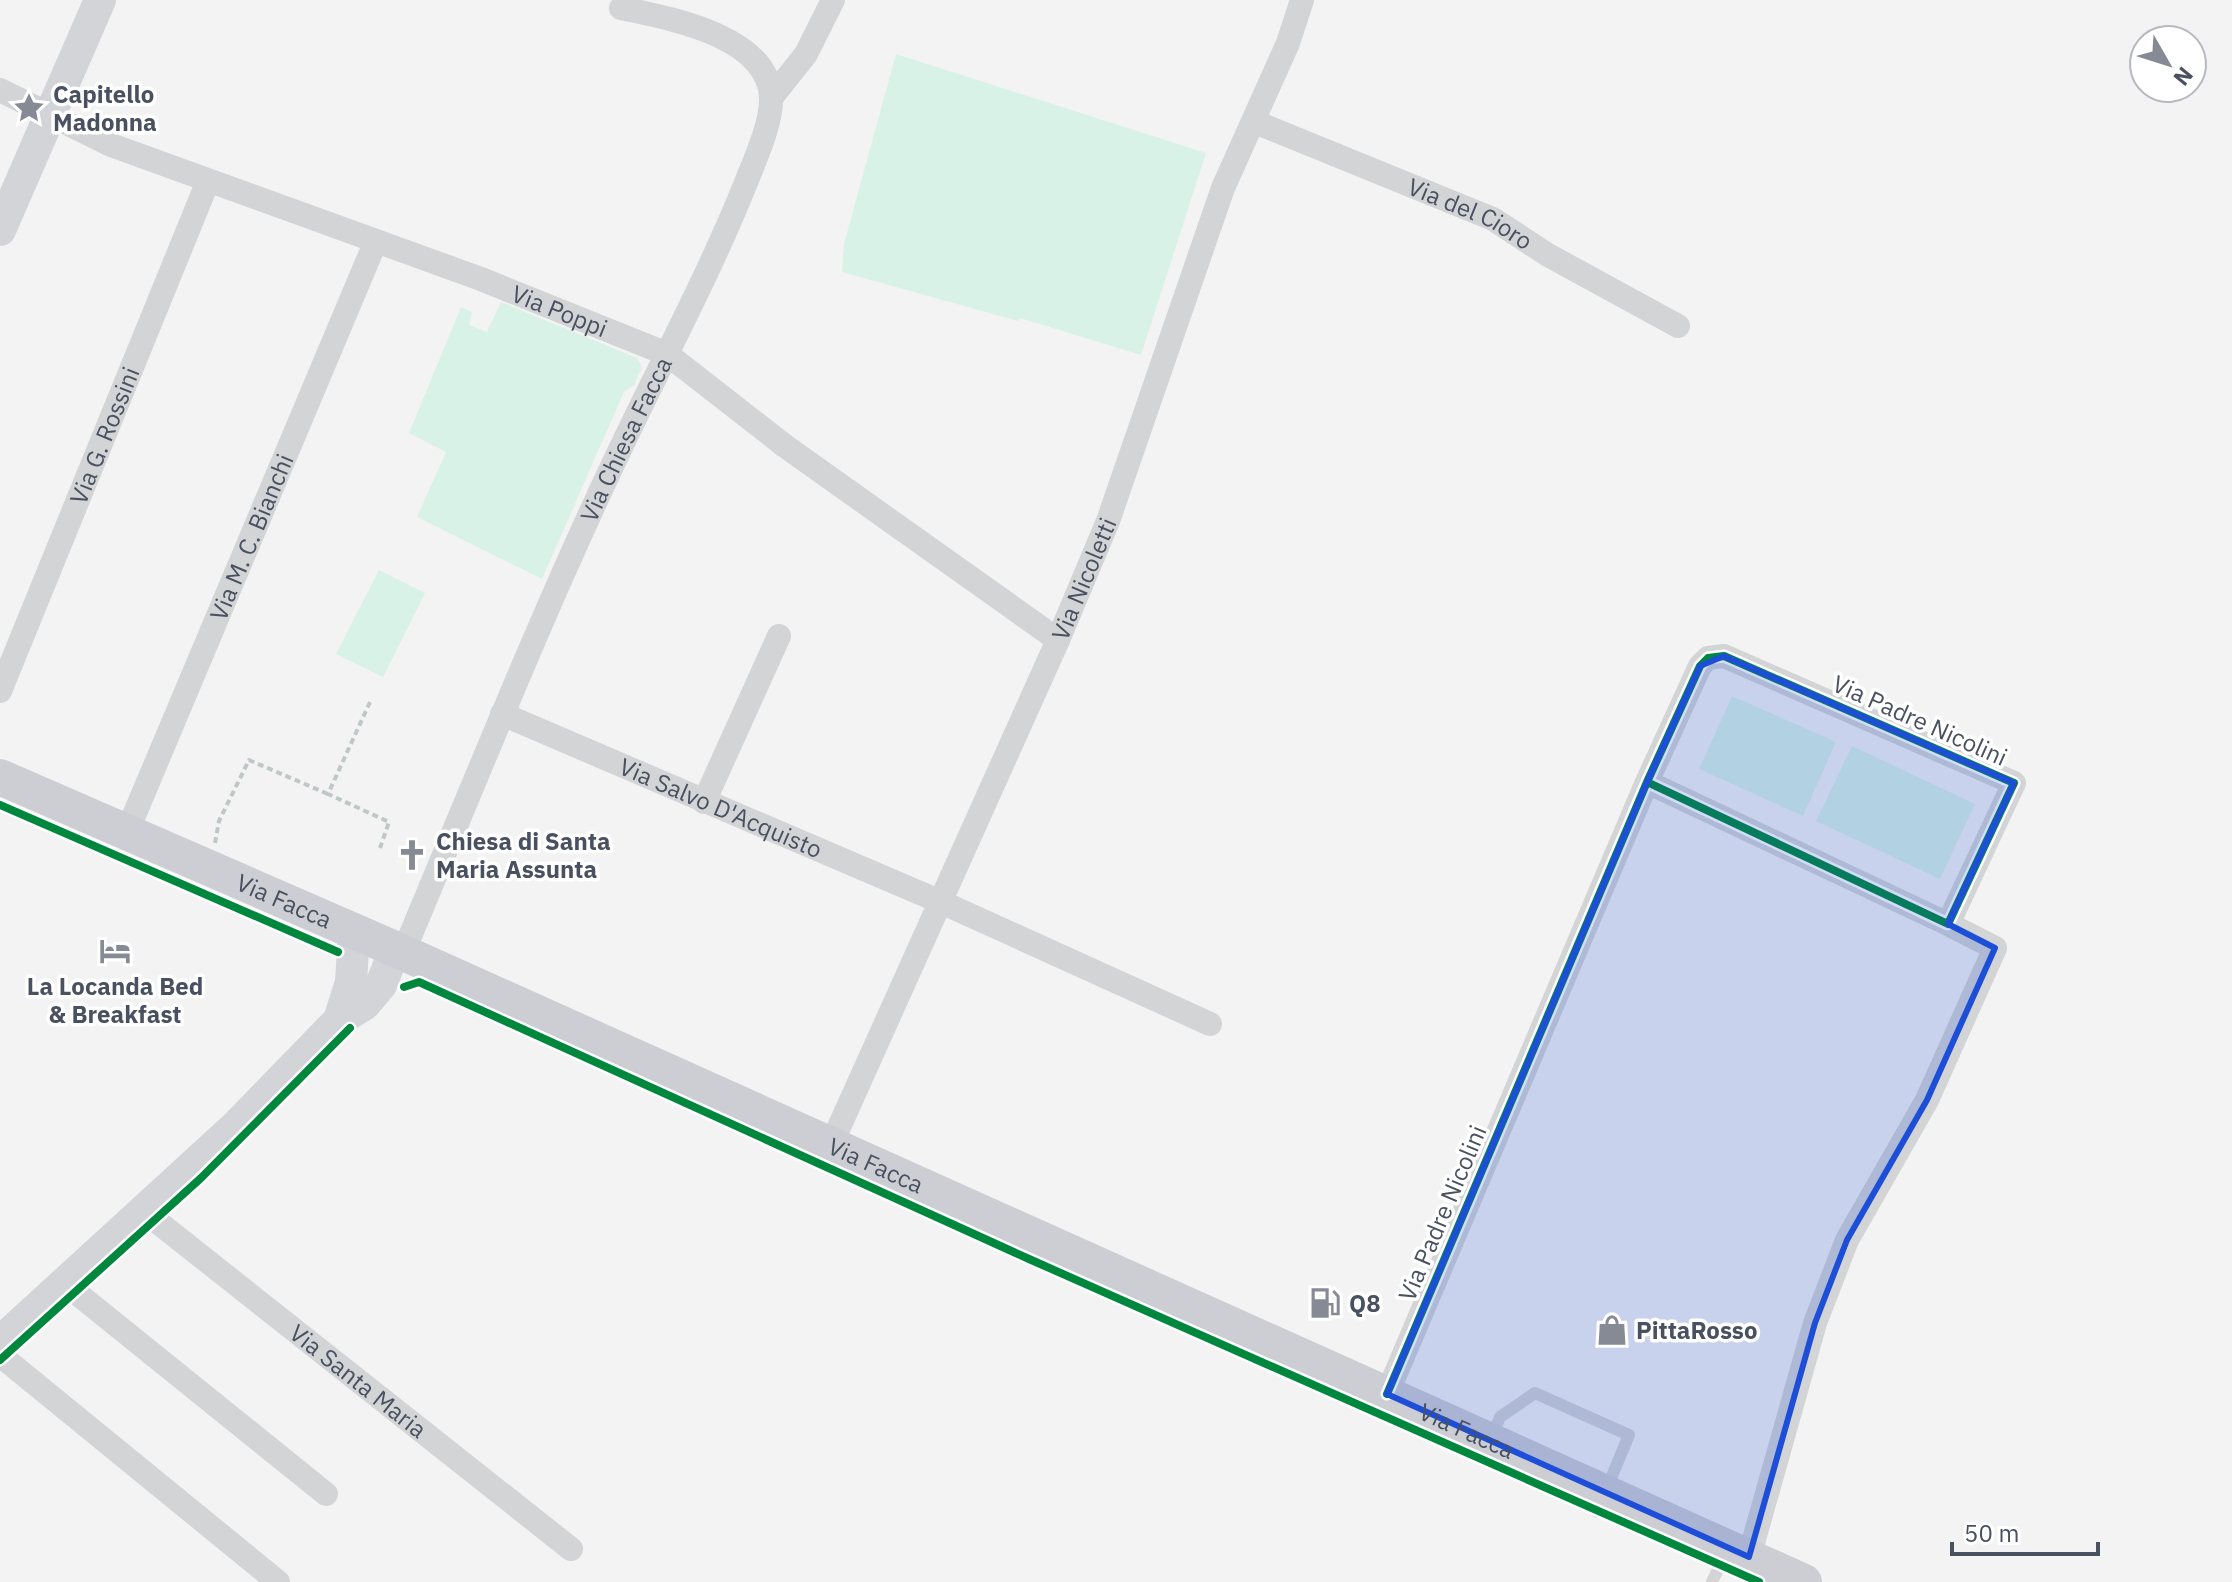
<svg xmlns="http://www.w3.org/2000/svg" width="2232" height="1582" viewBox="0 0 2232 1582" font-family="'IBM Plex Sans',sans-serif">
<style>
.green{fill:#d8f2e7}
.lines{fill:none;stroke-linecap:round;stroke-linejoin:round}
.path{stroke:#bec8c8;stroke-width:4;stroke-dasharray:6 4;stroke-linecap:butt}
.service{stroke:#d2d4d6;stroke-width:12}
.minor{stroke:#d2d4d6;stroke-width:24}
.secondary{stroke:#d2d4d8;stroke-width:32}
.primary{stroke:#ccced4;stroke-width:36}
.cycleway-casing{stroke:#fff;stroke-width:13}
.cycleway{stroke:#00873e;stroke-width:8}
.marked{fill:#1d4ed8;fill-opacity:0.2;stroke:#1d4ed8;stroke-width:6;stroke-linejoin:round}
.labels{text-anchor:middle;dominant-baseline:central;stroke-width:7;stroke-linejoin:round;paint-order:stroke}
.poi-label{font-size:24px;font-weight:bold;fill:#495161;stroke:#fff;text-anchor:start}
.street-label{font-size:24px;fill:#495161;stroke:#fff}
</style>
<rect width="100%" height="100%" fill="#f4f3f3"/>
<!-- green -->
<path class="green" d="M896 54 1206 153 1141 355 1020 318 1018 321 842 272 844 244Z
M501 302 637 358 642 367 634 385 624 392 542 579 417 517 446 452 409 433 461 307 472 312 469 325 487 332Z
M379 570 425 593 383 677 336 654Z
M1732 696 1836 742 1803 816 1699 769Z
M1852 746 1975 804 1940 879 1816 821Z"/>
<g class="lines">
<!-- path -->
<path class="path" d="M370 702 328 794 389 822 380 848
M215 843 219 821 249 760 328 794"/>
<!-- service -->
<path class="service" d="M1491 1439 1500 1417 1535 1393 1629 1435 1597 1512
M1712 1582 1726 1552"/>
<!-- minor -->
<g class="minor">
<path id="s1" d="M0 90 111 145 481 279 667 354 785 446 1058 640"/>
<path d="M771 98 806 54 833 0"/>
<path id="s2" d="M1255 122 1493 219 1548 255 1678 326"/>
<path id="s3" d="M0 691 208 181"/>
<path id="s4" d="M502 714 941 902 1210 1024"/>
<path d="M704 802 779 636"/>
<path id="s5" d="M127 832 375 243"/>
<path id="s6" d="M403 953C473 787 539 620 616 458 659 367 707 279 745 185 754 162 772 123 771 98 769 35 667 18 621 8"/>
<path id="s7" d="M831 1145 1058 640 1108 521 1223 188 1288 43 1302 0"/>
<path id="s8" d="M145 1212 571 1549"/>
<path d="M63 1282 326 1494"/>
<path d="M0 1355 278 1582"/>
<path d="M1387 1394 1647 782 1700 666 1708 658 1724 656 2014 783 1948 924 1647 782"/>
<path d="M1749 1557 1815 1323 1847 1240 1927 1100 1995 948 1948 924"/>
</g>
<!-- secondary -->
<path class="secondary" d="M0 230 100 0
M339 1020 351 982 354 931
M0 1342 237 1125 339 1020 365 1004 381 985 395 949"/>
<!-- primary -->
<path class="primary" id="s9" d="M0 777 395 949 1804 1582"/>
<defs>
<path id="cycleway" d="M0 805 338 952
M404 987 419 982 1029 1259 1759 1582
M0 1360 201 1178 350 1028
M1387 1394 1647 782 1700 666 1708 658 1724 656 2014 783 1948 924 1647 782"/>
</defs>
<!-- cycleway casing -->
<use href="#cycleway" class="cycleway-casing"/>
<!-- cycleway -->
<use href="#cycleway" class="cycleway"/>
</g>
<!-- marked area -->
<path class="marked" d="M1724 656 2014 783 1948 924 1995 948 1927 1100 1847 1240 1815 1323 1749 1557 1387 1394 1647 782 1700 666Z"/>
<!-- icons -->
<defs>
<symbol id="sight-bare" viewBox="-9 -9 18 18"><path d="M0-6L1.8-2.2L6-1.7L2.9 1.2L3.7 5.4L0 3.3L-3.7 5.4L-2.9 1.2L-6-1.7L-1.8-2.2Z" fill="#858a94" stroke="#fff" stroke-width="2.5" paint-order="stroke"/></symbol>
<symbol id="church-bare" viewBox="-9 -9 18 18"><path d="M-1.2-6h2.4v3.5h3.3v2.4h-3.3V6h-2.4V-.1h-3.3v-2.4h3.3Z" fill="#858a94" stroke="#fff" stroke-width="2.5" paint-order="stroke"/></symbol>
<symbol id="hotel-bare" viewBox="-9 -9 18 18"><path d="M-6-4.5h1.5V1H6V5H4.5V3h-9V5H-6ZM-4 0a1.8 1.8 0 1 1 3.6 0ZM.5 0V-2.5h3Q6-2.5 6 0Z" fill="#858a94" stroke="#fff" stroke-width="2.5" paint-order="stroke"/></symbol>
<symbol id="fuel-bare" viewBox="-9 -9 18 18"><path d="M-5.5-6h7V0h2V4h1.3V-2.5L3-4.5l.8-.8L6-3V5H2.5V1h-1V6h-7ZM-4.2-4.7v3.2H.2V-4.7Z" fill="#858a94" stroke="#fff" stroke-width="2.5" paint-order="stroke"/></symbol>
<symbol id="shop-bare" viewBox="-9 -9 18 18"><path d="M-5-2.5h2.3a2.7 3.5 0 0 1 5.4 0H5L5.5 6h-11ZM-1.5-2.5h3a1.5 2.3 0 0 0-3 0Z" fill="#858a94" stroke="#fff" stroke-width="2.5" paint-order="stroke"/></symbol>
</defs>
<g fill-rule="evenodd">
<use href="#sight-bare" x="7" y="86" width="44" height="44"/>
<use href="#church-bare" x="390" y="833" width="44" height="44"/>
<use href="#hotel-bare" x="93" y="929" width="44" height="44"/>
<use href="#fuel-bare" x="1303" y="1281" width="44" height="44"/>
<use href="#shop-bare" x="1590" y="1308" width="44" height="44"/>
</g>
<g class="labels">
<!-- poi labels -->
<g class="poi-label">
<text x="53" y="94">Capitello<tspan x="53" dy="28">Madonna</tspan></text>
<text x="436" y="841">Chiesa di Santa<tspan x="436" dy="28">Maria Assunta</tspan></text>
<text x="115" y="986" text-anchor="middle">La Locanda Bed<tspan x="115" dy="28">&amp; Breakfast</tspan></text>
<text x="1349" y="1303">Q8</text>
<text x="1636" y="1330">PittaRosso</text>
</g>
<!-- street labels -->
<g class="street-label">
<text stroke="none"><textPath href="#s2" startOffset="234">Via del Cioro</textPath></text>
<text stroke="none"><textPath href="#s1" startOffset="602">Via Poppi</textPath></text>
<text stroke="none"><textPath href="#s3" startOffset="276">Via G. Rossini</textPath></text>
<text stroke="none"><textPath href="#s6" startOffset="560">Via Chiesa Facca</textPath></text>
<text stroke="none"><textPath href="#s5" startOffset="320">Via M. C. Bianchi</textPath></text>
<text stroke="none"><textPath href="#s7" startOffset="620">Via Nicoletti</textPath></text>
<text transform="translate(1920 720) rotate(24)">Via Padre Nicolini</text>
<text stroke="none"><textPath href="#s4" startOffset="238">Via Salvo D'Acquisto</textPath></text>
<text stroke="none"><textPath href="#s9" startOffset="310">Via Facca</textPath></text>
<text stroke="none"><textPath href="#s9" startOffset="958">Via Facca</textPath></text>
<text transform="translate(1442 1213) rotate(-67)">Via Padre Nicolini</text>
<text stroke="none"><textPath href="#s8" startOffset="272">Via Santa Maria</textPath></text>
<text stroke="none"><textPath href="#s9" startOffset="1606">Via Facca</textPath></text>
</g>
</g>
<!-- north arrow -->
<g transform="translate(2168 64) rotate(129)"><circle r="38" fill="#ffffff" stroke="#b6b9c0" stroke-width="2"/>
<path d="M0-6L14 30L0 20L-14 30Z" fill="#858a94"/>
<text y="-12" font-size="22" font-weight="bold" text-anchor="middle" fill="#495161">N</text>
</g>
<!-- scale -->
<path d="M1952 1542v12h146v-12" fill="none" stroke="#495161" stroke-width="4"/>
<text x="1964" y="1542" font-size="24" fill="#495161" stroke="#ffffff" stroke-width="6" paint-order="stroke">50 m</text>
</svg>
